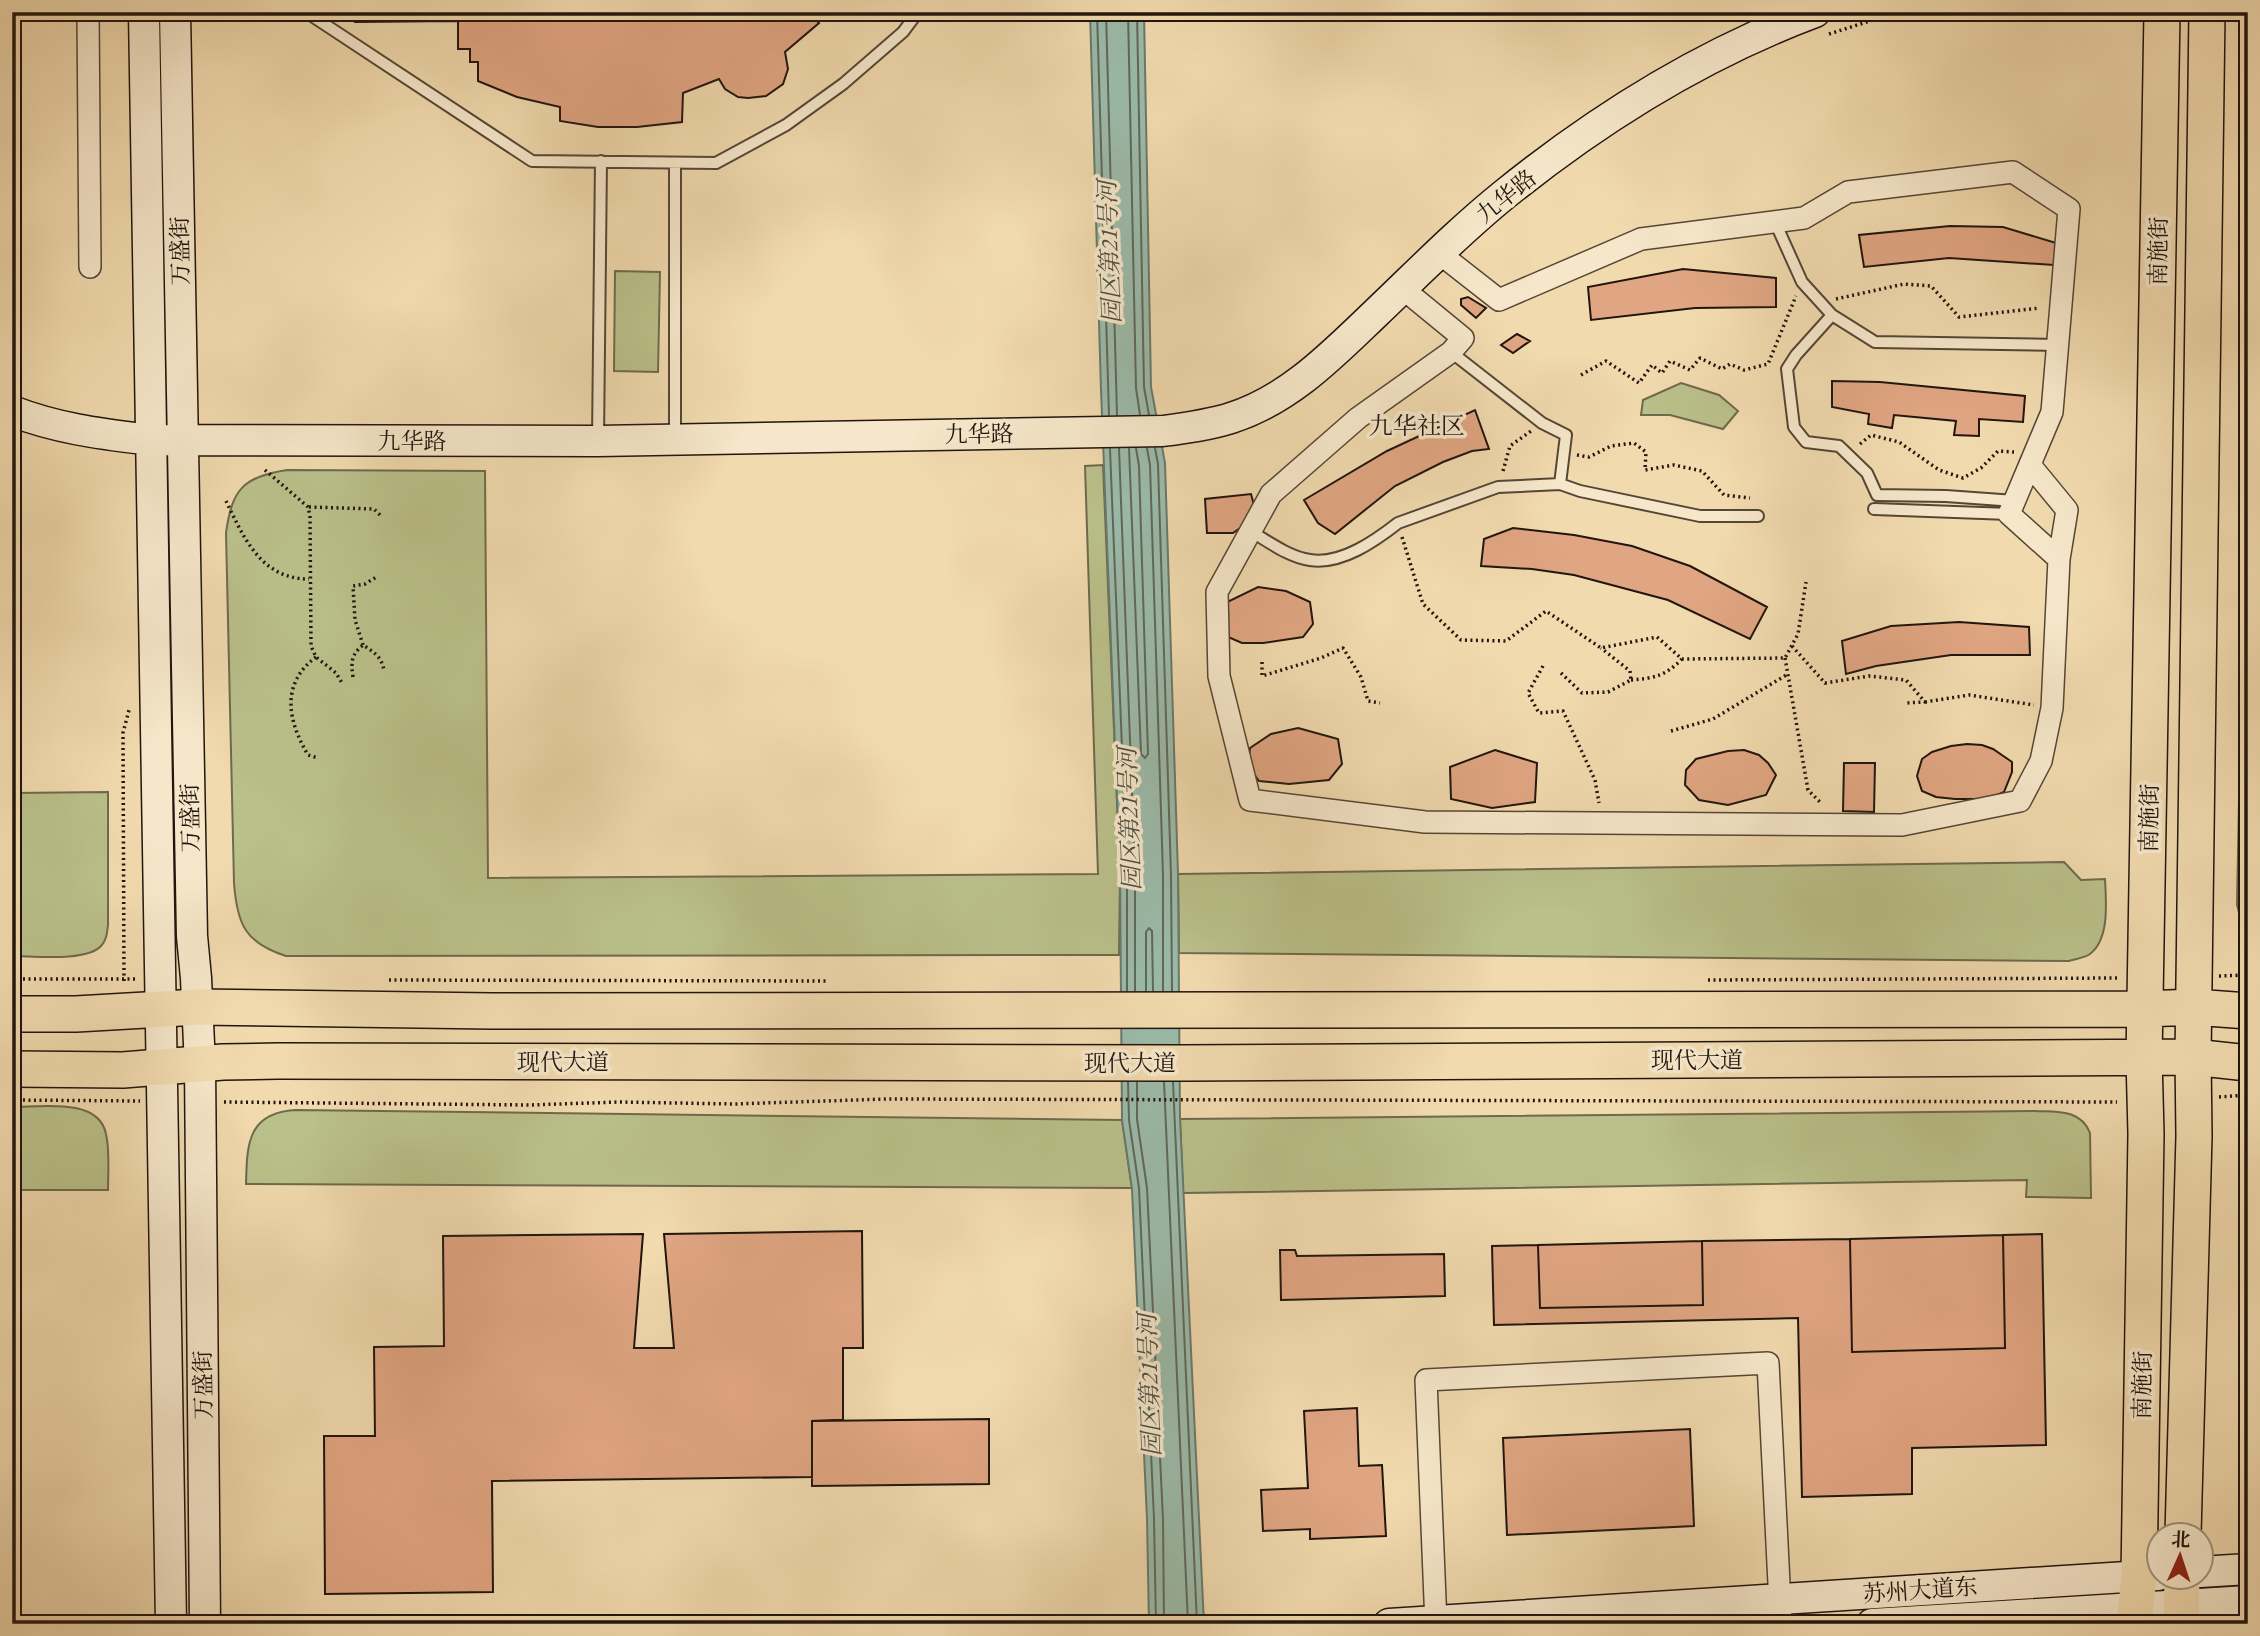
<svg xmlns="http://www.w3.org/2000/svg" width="2260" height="1636" viewBox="0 0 2260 1636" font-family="'EB Garamond','Noto Serif SC',serif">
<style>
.green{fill:#bac08a;stroke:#6e6a4c;stroke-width:2}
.water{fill:#9bbbaa;stroke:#6a796c;stroke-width:2}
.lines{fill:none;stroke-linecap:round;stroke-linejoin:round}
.shore{stroke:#5e685c;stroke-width:2}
.building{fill:#e0a582;stroke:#21150e;stroke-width:2}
.lane-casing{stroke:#554636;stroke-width:14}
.street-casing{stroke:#554636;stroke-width:24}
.secondary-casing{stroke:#21150e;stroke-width:33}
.primary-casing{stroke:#21150e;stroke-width:38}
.path{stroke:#21150e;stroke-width:3.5;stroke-dasharray:2 3.5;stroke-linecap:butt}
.lane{stroke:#f6e7ca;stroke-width:10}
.street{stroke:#f6e7ca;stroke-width:21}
.secondary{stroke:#f6e7ca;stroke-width:30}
.primary{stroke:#f1daae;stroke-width:35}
.labels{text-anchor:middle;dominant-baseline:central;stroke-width:7;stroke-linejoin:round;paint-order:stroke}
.street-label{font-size:23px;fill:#21150e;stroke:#f6e7ca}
.water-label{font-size:24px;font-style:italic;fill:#4c4f45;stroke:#f6e7ca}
.neighbourhood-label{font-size:24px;fill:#21150e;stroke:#f6e7ca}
</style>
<rect width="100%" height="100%" fill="#f1daae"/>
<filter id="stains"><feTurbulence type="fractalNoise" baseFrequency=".00286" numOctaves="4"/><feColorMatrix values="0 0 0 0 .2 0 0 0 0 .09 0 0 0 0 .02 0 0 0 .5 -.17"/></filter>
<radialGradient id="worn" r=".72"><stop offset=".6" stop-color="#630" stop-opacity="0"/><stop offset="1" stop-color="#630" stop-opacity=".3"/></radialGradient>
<!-- green -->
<path class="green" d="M615 271 660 272 658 372 614 371Z
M2248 327V930L2242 924 2237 905Z
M1681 383 1719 395 1738 411 1723 429 1670 415H1641L1643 400Z
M1103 465 1120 874 1119 955 286 956C245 943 237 924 234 883L226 533C232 489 243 477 287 470L485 471 488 878 1098 874 1085 466Z
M108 792V925C107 932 107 940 101 946 86 962 34 956 12 956V793Z
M2064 862 2081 880 2105 879C2106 901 2110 939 2090 954 2084 958 2076 959 2069 961L1179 953 1178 874Z
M12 1107C40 1107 99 1097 106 1134 110 1151 108 1172 108 1190H12Z
M295 1110 1122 1120 1132 1188 246 1184C247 1145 247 1113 295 1110Z
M2035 1111C2057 1112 2081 1109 2090 1133L2091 1198 2026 1197 2027 1180 1183 1193 1180 1119Z"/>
<!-- water -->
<path class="water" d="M1090 12H1144L1151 387 1165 463 1178 874 1180 1119 1204 1624H1149L1147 1519 1132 1189 1122 1120 1120 874 1101 390Z"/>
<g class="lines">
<!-- shore -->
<path class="shore" d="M1097 12 1109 415
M1106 12 1117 415
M1128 12 1136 388 1140 415
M1137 12 1144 387 1149 415
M1119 448 1135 873V991
M1129 448 1141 754 1145 758 1148 754 1139 466 1136 448
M1147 448 1150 465 1163 875V991
M1155 448 1158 464 1171 875 1172 991
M1110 449 1127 873V991
M1146 991V932L1149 928 1152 931 1153 991
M1128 1082 1129 1120 1139 1188 1154 1519 1156 1624
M1137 1082V1119L1147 1188 1163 1519 1164 1624
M1164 1082 1188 1624
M1173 1082 1197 1624"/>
</g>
<!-- building -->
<path class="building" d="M355 12H810L819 23 785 52 788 69 783 84 766 96 748 98 738 97 725 89 719 79 683 93 682 122 637 127H598L560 121V107L517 97 478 81V62H470V49H458V21L355 22Z
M1950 226 2003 227 2056 243 2054 265 1949 258 1864 267 1859 235Z
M1683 269 1776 278V307L1695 308 1591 320 1588 287Z
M1468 297 1486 308 1476 318 1461 305V299Z
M1517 334 1530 341 1513 353 1501 345Z
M1832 381 1880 382 2025 396 2023 422 1979 419V436L1954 435 1956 421 1894 415 1892 428 1868 424 1869 414 1832 407Z
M1475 410 1489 449 1472 451 1443 462 1395 486 1335 534 1318 523 1304 500 1387 451Z
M1251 494 1257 516 1233 533H1207L1205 499Z
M1513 528 1574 535 1632 546 1690 566 1767 607 1750 639 1668 600 1574 575 1532 569 1481 566 1484 539Z
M1258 587 1286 591 1310 602 1313 624 1303 637 1263 643H1242L1228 637 1217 607Z
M1959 622 2029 627 2030 655H1951L1876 666 1846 674 1842 641 1891 626Z
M1298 728 1338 739 1342 764 1329 780 1289 784 1259 781 1248 766 1250 748 1271 734Z
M1967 744 1982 745 1993 749 2012 762V772L2004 792 1988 799H1955L1936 797 1922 791 1917 776 1922 759 1932 752 1951 746Z
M1495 750 1537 763 1535 802 1492 808 1451 799 1450 767Z
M1744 750 1759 755 1768 763 1776 775 1766 795 1728 805 1699 800 1685 785 1686 770 1696 759 1728 751Z
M1844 763H1875L1874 812 1843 811Z
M862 1231 863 1348H843V1420L812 1421V1477L492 1481 493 1592 325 1594 324 1436H375L374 1347 444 1346 443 1236 643 1234 634 1348H674L664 1234Z
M2042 1234 2046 1445 1912 1448V1494L1802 1497 1798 1318 1494 1325 1492 1246 1538 1245 1540 1308 1703 1305 1702 1241 1850 1239 1852 1352 2005 1348 2003 1235Z
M2003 1235 2005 1348 1852 1352 1850 1239Z
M1702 1241 1703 1305 1540 1308 1538 1245Z
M1280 1250H1295L1297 1256 1444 1254 1445 1296 1281 1300Z
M1357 1408 1359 1466 1382 1465 1386 1536 1310 1539V1529L1263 1531 1261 1490 1308 1488 1304 1411Z
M989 1419V1484L812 1486V1421Z
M1690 1429 1694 1526 1507 1535 1503 1438Z"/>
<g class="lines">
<defs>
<path id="lane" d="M306 12 532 161 716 163 786 125 843 84 903 32 918 12
M675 163V438
M1775 222 1802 282 1832 315 1875 342 2059 345
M1832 315 1796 355 1787 369 1794 427 1806 442 1839 446 1867 473 1877 495 1946 496 2015 501
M1451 352 1542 423 1566 435 1560 484 1580 491 1700 516H1758
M598 439 601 161
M1874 509 2009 514
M1252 532C1269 542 1289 557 1310 560 1341 565 1375 541 1398 523L1498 487 1560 484"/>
<path id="street" d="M88 12 90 267
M1402 288 1463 338 1451 352 1358 418 1271 494 1217 592 1219 676 1250 800 1425 822 1902 825 2020 801 2041 761 2052 708 2059 559 2009 514 2052 412 2069 209 2013 172 1848 192 1804 218 1641 239 1499 300 1439 253
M2030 465 2067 510 2059 559
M1436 1624 1426 1380 1768 1363 1781 1624"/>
<path id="secondary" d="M144 12 171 1624
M175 12 192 936 196 978 200 1066 205 1624
M12 411C58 429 103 434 151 440L598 441 1163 431C1186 428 1209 425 1231 418 1290 399 1332 355 1376 313 1418 273 1459 231 1505 194 1598 119 1702 54 1815 12
M2200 1572 2248 1569
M1389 1624 2158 1575
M1872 1624 2248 1601"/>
<path id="primary" d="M12 1014H76L198 1007 492 1011 2145 1009 2194 1007 2248 1011
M12 1069 123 1070 223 1062 278 1061 1184 1063 2193 1057 2248 1063
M2183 1534 2194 1136 2193 1057 2207 12
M2134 1624 2139 1576 2146 1134 2144 1058 2162 12
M2181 1624 2182 1576"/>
</defs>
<!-- lane casing -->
<use href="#lane" class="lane-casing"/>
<!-- street casing -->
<use href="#street" class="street-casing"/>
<!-- secondary casing -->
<use href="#secondary" class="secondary-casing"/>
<!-- primary casing -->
<use href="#primary" class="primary-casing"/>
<!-- path -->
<path class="path" d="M1829 34 1898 12
M2241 204 2248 206
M1836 299 1904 284 1931 286 1959 317 2040 308
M1581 375 1606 361 1639 383 1652 365 1662 373 1670 361 1690 370 1700 358 1722 369 1730 364 1744 370 1768 364 1796 296
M1860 444 1871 435 1899 442 1939 470 1963 478 1981 468 1998 451 2014 452
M1577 455 1589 457 1611 446 1634 443 1646 452 1645 470 1674 465 1702 471 1724 495 1750 498
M265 470 308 507 310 516 311 646 316 657 336 673 342 683
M1503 471 1510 446 1531 431
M226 501C244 538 261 579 309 579
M309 507 374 509 381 516
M1402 537 1423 604 1461 640 1506 641 1546 611 1601 648 1657 637 1682 659 1785 658 1798 634 1806 582
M363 645 355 620 353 586 365 584 378 576
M1792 646 1825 683 1869 676 1906 680 1925 702 1905 703
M316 657C280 684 288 721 308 755L318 758
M1785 658 1808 790 1821 803
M1262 662V676L1321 658 1343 648 1361 677 1368 701 1380 703
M1543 666 1528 693 1539 713 1563 711 1595 780 1599 803
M1561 673 1582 693 1608 692 1631 680 1630 671 1601 648
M353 677C351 662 351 655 363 645 374 652 383 658 384 672
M1631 680C1655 678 1665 676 1682 659
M1925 702 1969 695 2034 705
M1671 731 1713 719 1788 674
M2219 976 2248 975
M12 979H136
M389 980 826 981
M1708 980 2117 978
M124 981 123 733 129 710
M2219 1097 2248 1095
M12 1100 140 1101
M224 1102 529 1105 619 1102 734 1104 886 1099 2117 1102"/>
<!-- lane -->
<use href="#lane" class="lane"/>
<!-- street -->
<use href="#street" class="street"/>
<!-- secondary -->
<use href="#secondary" class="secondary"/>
<!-- primary -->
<use href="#primary" class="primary"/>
</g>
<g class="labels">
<!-- street labels -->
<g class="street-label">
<text transform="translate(1506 196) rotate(-39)">九华路</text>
<text transform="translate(180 251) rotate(-91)">万盛街</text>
<text transform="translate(2158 251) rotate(-89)">南施街</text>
<text transform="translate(979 434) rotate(-1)">九华路</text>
<text x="412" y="441">九华路</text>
<text transform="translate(190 818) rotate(-91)">万盛街</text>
<text transform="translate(2149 818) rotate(-89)">南施街</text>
<text x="1697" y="1060">现代大道</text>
<text x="563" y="1062">现代大道</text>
<text x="1130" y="1063">现代大道</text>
<text transform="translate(203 1385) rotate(-91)">万盛街</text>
<text transform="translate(2142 1385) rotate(-89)">南施街</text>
<text transform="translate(1920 1590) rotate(-4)">苏州大道东</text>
</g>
<!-- water labels -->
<g class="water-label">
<text transform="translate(1109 252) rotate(-92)">园区第21号河</text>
<text transform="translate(1129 819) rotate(-92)">园区第21号河</text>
<text transform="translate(1149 1385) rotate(-92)">园区第21号河</text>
</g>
<!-- neighbourhood labels -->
<g class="neighbourhood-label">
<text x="1417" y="425">九华社区</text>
</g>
</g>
<!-- margin -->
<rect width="2260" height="1636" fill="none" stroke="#f1daae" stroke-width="42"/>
<rect x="14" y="14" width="2232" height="1608" fill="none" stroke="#21150e" stroke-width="3.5"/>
<rect x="21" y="21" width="2218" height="1594" fill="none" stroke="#21150e" stroke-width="2"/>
<!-- north arrow -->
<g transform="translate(2180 1556) rotate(3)"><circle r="33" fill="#f6e7ca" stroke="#a1937f" stroke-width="2"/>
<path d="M0-5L12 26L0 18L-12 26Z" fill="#8f2418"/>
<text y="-10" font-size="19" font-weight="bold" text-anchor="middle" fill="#21150e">北</text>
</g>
<rect width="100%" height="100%" filter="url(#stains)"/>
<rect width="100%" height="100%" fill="url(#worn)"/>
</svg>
